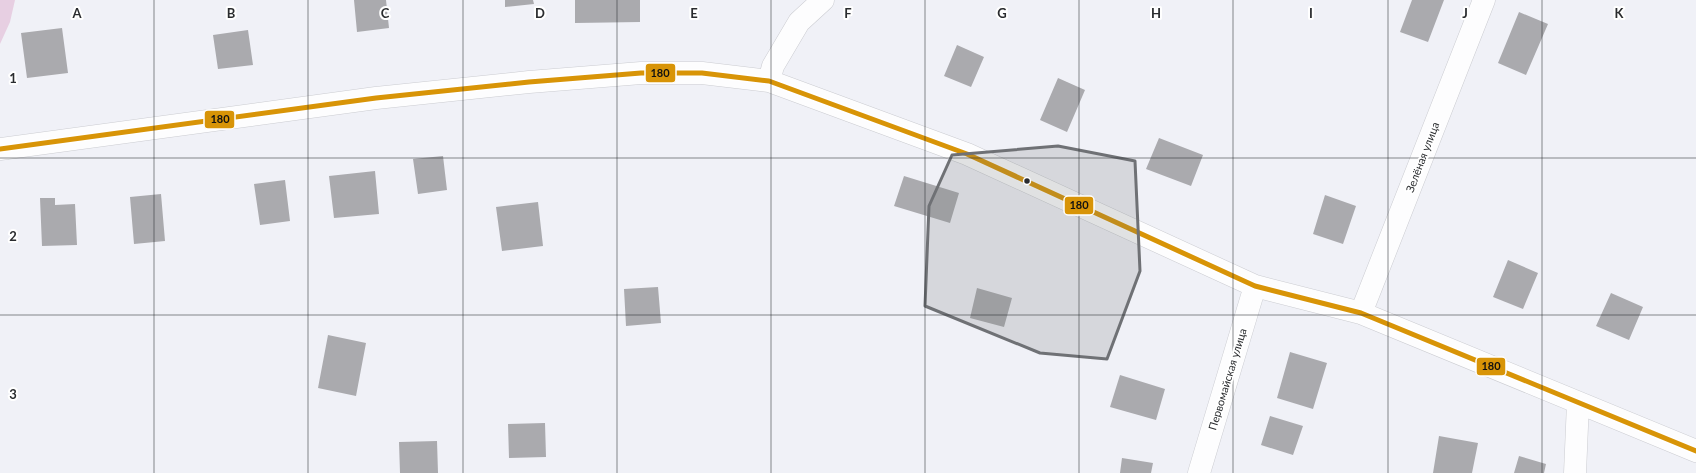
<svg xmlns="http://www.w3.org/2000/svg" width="1696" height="473" viewBox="0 0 1696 473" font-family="Lato,sans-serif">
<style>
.green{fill:#e7cfe2}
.building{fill:#aaaaae}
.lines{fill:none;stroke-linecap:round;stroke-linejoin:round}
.street-casing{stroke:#cbccd1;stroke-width:23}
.street{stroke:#fdfdfe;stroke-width:22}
.bus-1-casing{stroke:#fff;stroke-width:8}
.bus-1{stroke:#d89407;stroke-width:5}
.marked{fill:#6f7175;fill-opacity:0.2;stroke:#6f7175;stroke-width:3;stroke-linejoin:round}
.grid{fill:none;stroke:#2a2c2f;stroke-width:1;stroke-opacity:0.55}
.bus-dot{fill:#2a2c2f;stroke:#fff;stroke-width:1.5}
.labels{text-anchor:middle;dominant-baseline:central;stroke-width:4;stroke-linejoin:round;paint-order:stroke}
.street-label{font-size:11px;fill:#2a2c2f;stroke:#fff}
.grid-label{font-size:13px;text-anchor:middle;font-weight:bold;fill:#2a2c2f;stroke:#fff;stroke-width:4;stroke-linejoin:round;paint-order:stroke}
.line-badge{stroke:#fff;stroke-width:1.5}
.pale-badge-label{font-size:11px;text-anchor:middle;font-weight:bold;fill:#111}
</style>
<rect width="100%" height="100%" fill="#f0f1f7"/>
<!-- green -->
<path class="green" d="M0 0H15L10 22 0 44Z"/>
<!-- building -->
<path class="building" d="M354 0H386L389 28 357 32Z
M505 0H533L534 4 505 7Z
M575 0H640V22L575 23Z
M1412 0H1444L1428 42 1400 32Z
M1519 12 1548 24 1526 75 1498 63Z
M62 28 68 73 27 78 21 33Z
M248 30 253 65 218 69 213 35Z
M957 45 984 57 971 87 944 76Z
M1058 78 1085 90 1067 132 1040 120Z
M1159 138 1203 155 1191 186 1146 169Z
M443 156 447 190 418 194 413 159Z
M375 171 379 214 334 218 329 176Z
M904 176 959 193 950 223 894 206Z
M285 180 290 221 260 225 254 184Z
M161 194 165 241 134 244 130 197Z
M1325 195 1356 206 1343 244 1313 234Z
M40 198H55V205L75 204 77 245 42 246Z
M538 202 543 246 502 251 496 207Z
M1508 260 1538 273 1523 309 1493 297Z
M658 287 661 323 626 326 624 289Z
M977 288 1012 298 1004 327 970 318Z
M1611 293 1643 307 1629 340 1596 326Z
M328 335 366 343 356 396 318 388Z
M1290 352 1327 363 1313 409 1277 398Z
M1120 375 1165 389 1156 420 1110 407Z
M1270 416 1303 426 1293 455 1261 445Z
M545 423 546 457 509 458 508 424Z
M1439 436 1478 443 1472 473H1433Z
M437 441 438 473H400L399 442Z
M1519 456 1546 464 1544 473H1514Z
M1122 458 1153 463 1151 473H1120Z"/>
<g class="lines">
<defs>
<path id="street" d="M769 81 773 66 799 22 823 0
M0 149 376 98 529 82 641 73H702L769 81 967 154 1255 286 1361 313 1696 451
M1361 313 1484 0
M1199 473 1255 286
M1575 473 1578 403"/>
</defs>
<!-- street casing -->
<use href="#street" class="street-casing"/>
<!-- street -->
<use href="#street" class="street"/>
<defs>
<path id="bus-1" d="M0 149 376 98 529 82 641 73H702L769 81 967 154 1255 286 1361 313 1696 451"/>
</defs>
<!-- bus-1 casing -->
<use href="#bus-1" class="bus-1-casing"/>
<!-- bus-1 -->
<use href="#bus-1" class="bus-1"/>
</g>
<!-- marked area -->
<path class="marked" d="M1058 146 1135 161 1140 271 1107 359 1040 353 925 306 929 206 952 155Z"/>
<!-- grid -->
<path class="grid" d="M154 0V473M308 0V473M463 0V473M617 0V473M771 0V473M925 0V473M1079 0V473M1233 0V473M1388 0V473M1542 0V473M0 158H1696M0 315H1696"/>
<!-- markers -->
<circle class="bus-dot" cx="1027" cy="181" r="3.5"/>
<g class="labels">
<!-- street labels -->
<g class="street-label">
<text transform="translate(1422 157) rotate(-69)">Зелёная улица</text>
<text transform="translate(1227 379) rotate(-73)">Первомайская улица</text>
</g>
</g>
<g class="grid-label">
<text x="77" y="18">A</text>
<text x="231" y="18">B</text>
<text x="385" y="18">C</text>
<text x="540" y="18">D</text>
<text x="694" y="18">E</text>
<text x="848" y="18">F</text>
<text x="1002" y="18">G</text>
<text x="1156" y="18">H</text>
<text x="1311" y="18">I</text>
<text x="1465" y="18">J</text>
<text x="1619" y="18">K</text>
<text x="13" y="83">1</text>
<text x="13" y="241">2</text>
<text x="13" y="399">3</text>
</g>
<g class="line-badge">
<rect x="645" y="63" width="31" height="20" rx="4" fill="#d89407"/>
<rect x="204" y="110" width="31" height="19" rx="4" fill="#d89407"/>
<rect x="1064" y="196" width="30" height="19" rx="4" fill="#d89407"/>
<rect x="1476" y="357" width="30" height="19" rx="4" fill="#d89407"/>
</g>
<g class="pale-badge-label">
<text x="660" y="77">180</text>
<text x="220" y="123">180</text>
<text x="1079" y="209">180</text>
<text x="1491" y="370">180</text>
</g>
</svg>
